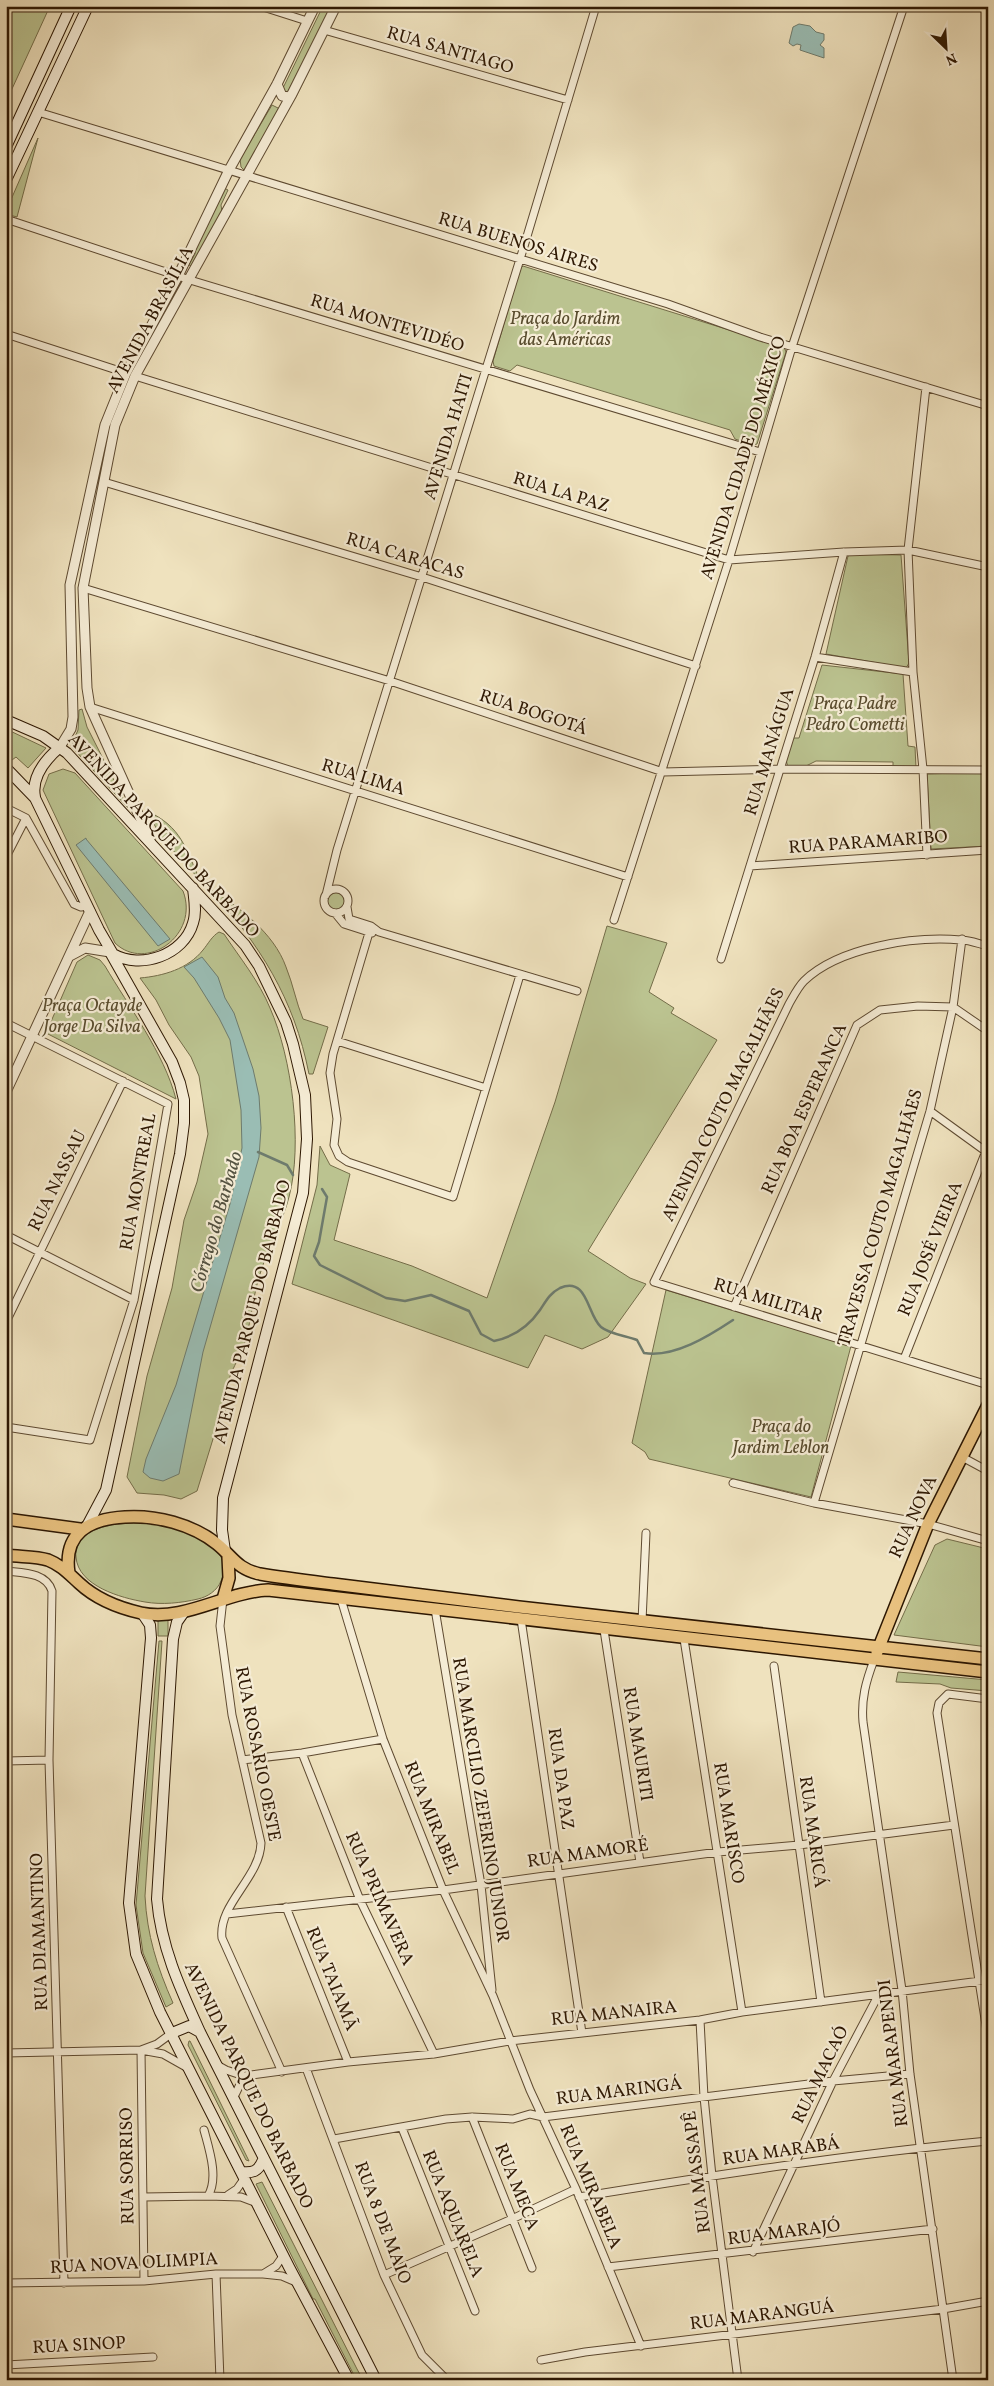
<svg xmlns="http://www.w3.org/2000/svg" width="994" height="2386" viewBox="0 0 994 2386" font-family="Vollkorn,serif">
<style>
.green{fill:#bbc390;stroke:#746d49}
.water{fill:#9abdb4;stroke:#6e7b6d}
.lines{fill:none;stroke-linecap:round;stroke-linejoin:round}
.stream{stroke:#6e7b6d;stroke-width:2.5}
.minor-casing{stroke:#5e4a31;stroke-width:9}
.tertiary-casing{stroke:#5e4a31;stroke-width:11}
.secondary-casing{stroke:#2d1702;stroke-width:12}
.primary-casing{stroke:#2d1702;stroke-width:14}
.minor{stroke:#f5ecd5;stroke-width:7}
.tertiary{stroke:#f5ecd5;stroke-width:9}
.secondary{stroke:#f5ecd5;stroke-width:10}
.primary{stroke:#e8c17f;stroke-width:11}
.labels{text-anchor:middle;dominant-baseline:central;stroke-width:4.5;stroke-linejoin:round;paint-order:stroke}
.street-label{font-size:18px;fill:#2d1702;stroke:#f5ecd5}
.park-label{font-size:18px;font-style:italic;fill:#584b2d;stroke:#f5ecd5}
.water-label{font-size:19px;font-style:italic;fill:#535140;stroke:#f5ecd5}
</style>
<rect width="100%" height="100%" fill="#efe2be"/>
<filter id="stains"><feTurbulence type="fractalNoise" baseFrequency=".004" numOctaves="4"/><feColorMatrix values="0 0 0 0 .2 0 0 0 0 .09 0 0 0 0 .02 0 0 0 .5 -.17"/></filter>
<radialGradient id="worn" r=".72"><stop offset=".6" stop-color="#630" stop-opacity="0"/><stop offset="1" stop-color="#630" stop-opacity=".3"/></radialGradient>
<!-- green -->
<path class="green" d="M6 6H50L6 102Z
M323 6H332L287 94 282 90Z
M272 105 280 109 245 171 241 167 240 159Z
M38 138 17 217 6 214V211Z
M224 188 228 190 221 205 222 212 193 267 189 265 195 254 196 244Z
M523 266 784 347 786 352 757 444 753 445 735 439 730 430 517 365 510 371 494 366 493 361 520 269Z
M851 554 901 555 909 663 906 668 826 654 848 556Z
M822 665 903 674 908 746 915 747 916 768 893 767V762L816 761 802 768 788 767 786 760 793 738H799Z
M82 709 87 727 128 808 71 746 78 730 79 710Z
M6 729 46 748 28 768 16 757 12 760 6 755Z
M63 769 75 773 183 891C200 935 146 973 115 943L43 790 49 774Z
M988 772V846L931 849 927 774Z
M147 811C182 827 185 848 200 880L161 837Z
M209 888C239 907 274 933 286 967 293 984 296 1002 303 1019L328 1027 313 1074H309C294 998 260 945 209 888Z
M327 901a9 9 0 1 1 18 0a9 9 0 1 1-18 0Z
M607 926 667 943 649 992 674 1008 671 1013 717 1040 588 1251 630 1278 646 1284 608 1337 582 1349 545 1335 528 1368 292 1284 317 1185 320 1146 330 1165 350 1174 334 1240 412 1266 487 1298 555 1102Z
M219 932 224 934C240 958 259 981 270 1008 292 1058 303 1144 289 1197 283 1221 269 1244 262 1268 253 1292 252 1318 245 1342 238 1364 221 1382 228 1406L217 1426 197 1491 181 1499 164 1495 137 1493 127 1477 147 1376 172 1288 184 1220 197 1182 208 1134 199 1076 191 1057 169 1025 156 1000 140 978C163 976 188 969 203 950 208 944 212 936 219 932Z
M88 955 100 960 105 966C129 1007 164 1053 176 1099L46 1033 77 962Z
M666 1290 851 1346 811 1497 649 1459 645 1452 632 1443Z
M150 1523C177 1527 237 1542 221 1581 217 1591 207 1597 198 1599 181 1603 162 1605 145 1602 121 1598 78 1586 76 1557 75 1550 78 1542 84 1537 100 1522 130 1523 150 1523Z
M947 1539 988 1549V1647L894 1635 935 1545Z
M158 1620H168V1636H158Z
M159 1641H162L145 1896C147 1935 157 1967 173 2003L166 2007 143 1953 136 1905Z
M898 1672 988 1680V1691L951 1688 940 1684 896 1682Z
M189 2041H190L249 2161 246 2160 188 2045Z
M262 2182 357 2369 363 2380 356 2379 315 2299H313L256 2184Z"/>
<!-- water -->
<path class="water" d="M799 24 810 26 816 32 824 34V40L820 45 824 48V58L800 50 801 45 797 44 793 46 789 43 793 27Z
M86 838V839L170 939 158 946 76 845Z
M202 957 218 977 225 998 234 1013 253 1069 259 1096 261 1128 259 1157 203 1352 179 1474 163 1481 150 1478 143 1472 146 1459 176 1385 230 1204 242 1148 241 1110 230 1040 219 1018 194 978 184 967Z"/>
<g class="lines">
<!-- stream -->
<path class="stream" d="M258 1152 287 1165 293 1175
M322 1189 327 1197 319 1242 314 1256 320 1265 386 1298 405 1301 431 1295 469 1311 481 1334 494 1341C513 1337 529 1326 540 1310 546 1301 550 1293 560 1288 588 1276 587 1315 601 1327 609 1334 627 1336 637 1340L644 1353C674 1358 709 1336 733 1320"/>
<defs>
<path id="minor" d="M260 6 307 21
M324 30 568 100
M38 112 668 304 760 337 988 406
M6 219 190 280 760 452
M6 334 126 373
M135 376 729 560 844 552 908 550 988 567
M926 387 908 550 913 672 923 769 927 855
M104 482 422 577 696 666
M83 588 390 681 663 772 781 769 988 770
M815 657 913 672
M90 707 628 877
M6 808 26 818 74 904 81 907 88 906
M6 857 26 818
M750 866 988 850
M324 901a12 12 0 1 1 24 0a12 12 0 1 1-24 0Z
M326 895 337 850 525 243 596 6
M347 907 349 919 371 926 379 932 577 991
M335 913 344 924 372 933
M614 920 729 560 792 347 904 6
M371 926 333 1054 330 1073 337 1119 334 1145 339 1156 348 1162 453 1197 520 975
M988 946C979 944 970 940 961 940 914 936 839 947 804 981 798 987 793 997 789 1004L654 1282 988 1385
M721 959 815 657 844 552
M6 1023 168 1104 134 1300 90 1440 6 1427
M337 1041 486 1088
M930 1111 988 1153
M6 1235 134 1300
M734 1307 857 1025 880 1010 918 1006 953 1007 988 1031
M6 1322 123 1081
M904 1359 986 1151
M962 1457 988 1471
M733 1483 814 1503 928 1524 988 1541
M814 1503 930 1111 953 1007 962 939
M6 1571C22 1573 46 1572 52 1591L49 1760 64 2283
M223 1599 220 1626 232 1715 261 1843C260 1878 218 1904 222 1938L282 2072
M341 1599 383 1739 443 1890 493 1996 530 2090 576 2189 641 2346
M435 1609 481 1885 492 1990
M521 1619 582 2033
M642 1621 646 1533
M604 1630 640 1862
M684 1639 742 2012
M874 1660C866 1681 861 1699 863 1722L902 1990 910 2074 953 2380
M774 1666 821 2002
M988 1699 948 1694 939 1703 937 1713 988 2038
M302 1753 360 1900 434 2054
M242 1760 302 1753 383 1739
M6 1761 49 1760
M286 1907 348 2062
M227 1914 443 1890 718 1852 799 1845 954 1825
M700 2020 704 2097 712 2176 738 2380
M172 2033 157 2044 141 2050 163 2054 186 2067
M6 2053 141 2050 144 2281
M217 2065 226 2070 244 2076 348 2062 434 2054 510 2041 700 2020 742 2012 988 1980
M306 2068 384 2275 422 2355 447 2380
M233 2099 244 2076
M472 2117 532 2268
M402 2128 475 2311
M334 2139 446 2119 472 2117 513 2119 530 2114 543 2117 833 2081 910 2074
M228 2195 237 2189 244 2179
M208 2196 241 2197 257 2203
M144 2197 208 2196C219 2178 209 2149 204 2130
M579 2197C715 2175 851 2154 988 2141
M753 2252 833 2081 879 1994
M283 2256 276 2266 263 2274 282 2276 296 2282
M608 2267 933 2229
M216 2274 220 2380
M384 2275 512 2219 576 2189
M6 2283 144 2281 216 2274H263
M541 2360 585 2352 943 2309 988 2301
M6 2365 153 2357"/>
<path id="tertiary" d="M277 84 282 96 289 97 292 94
M60 747 71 729 73 717 70 585 105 425 126 373 178 276 229 170 277 84 315 6
M150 840 90 707 87 688 83 588 115 425 135 376 292 94 336 6
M70 956 85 948 110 952
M6 1092 90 911"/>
<path id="secondary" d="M6 147 71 6
M6 180 88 6
M6 720 43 736 67 753 245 945 259 966 286 1022 293 1044 305 1095 307 1139 303 1193 223 1498 222 1530 225 1551
M6 768 35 798 99 930 113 954C141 970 184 955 193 923 197 912 194 899 193 888
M35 797C31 777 46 759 60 747
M88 1524 106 1490 180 1154 184 1123V1100L180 1083 172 1062 110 952
M184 1612 177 1622 173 1639 157 1899C161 1947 180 1988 200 2032L376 2380
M142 1613 150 1625 151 1638 129 1903 136 1954 160 2012 289 2267 349 2380
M172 2033 189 2026 200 2032
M241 2172C253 2173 258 2172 263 2160"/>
<path id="primary" d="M6 1519 80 1529
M6 1555C20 1557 36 1556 48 1560 61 1565 69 1574 79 1583 95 1598 119 1608 141 1613 185 1622 225 1592 268 1590L988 1672
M69 1573C63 1533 89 1519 125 1517 156 1515 192 1524 217 1544 233 1557 237 1569 260 1574 284 1578 309 1581 333 1584 395 1592 457 1599 519 1607 675 1624 831 1641 988 1659
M223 1599 229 1578 228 1557
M877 1652 928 1524 988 1405"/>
</defs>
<!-- minor casing -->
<use href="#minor" class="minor-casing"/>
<!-- tertiary casing -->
<use href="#tertiary" class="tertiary-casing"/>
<!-- secondary casing -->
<use href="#secondary" class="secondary-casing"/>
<!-- primary casing -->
<use href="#primary" class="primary-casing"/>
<!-- minor -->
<use href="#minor" class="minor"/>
<!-- tertiary -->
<use href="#tertiary" class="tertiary"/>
<!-- secondary -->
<use href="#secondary" class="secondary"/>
<!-- primary -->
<use href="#primary" class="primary"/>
</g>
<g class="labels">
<!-- street labels -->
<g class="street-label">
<text transform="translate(450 51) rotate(16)">RUA SANTIAGO</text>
<text transform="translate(518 243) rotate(17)">RUA BUENOS AIRES</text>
<text transform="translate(151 320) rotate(-62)">AVENIDA BRASÍLIA</text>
<text transform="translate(387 324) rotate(17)">RUA MONTEVIDÉO</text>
<text transform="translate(449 437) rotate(-73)">AVENIDA HAITI</text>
<text transform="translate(744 458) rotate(-73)">AVENIDA CIDADE DO MÉXICO</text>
<text transform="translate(561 493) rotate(17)">RUA LA PAZ</text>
<text transform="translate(405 557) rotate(17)">RUA CARACAS</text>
<text transform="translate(533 713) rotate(18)">RUA BOGOTÁ</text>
<text transform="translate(770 752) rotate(-73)">RUA MANÁGUA</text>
<text transform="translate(363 778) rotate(17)">RUA LIMA</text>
<text transform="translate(163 836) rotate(47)">AVENIDA PARQUE DO BARBADO</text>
<text transform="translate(868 843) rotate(-4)">RUA PARAMARIBO</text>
<text transform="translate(724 1105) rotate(-64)">AVENIDA COUTO MAGALHÃES</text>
<text transform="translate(805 1109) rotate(-66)">RUA BOA ESPERANCA</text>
<text transform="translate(58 1181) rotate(-64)">RUA NASSAU</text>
<text transform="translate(139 1182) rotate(-80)">RUA MONTREAL</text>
<text transform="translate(881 1218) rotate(-74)">TRAVESSA COUTO MAGALHÃES</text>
<text transform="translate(931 1249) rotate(-68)">RUA JOSÉ VIEIRA</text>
<text transform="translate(768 1301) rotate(17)">RUA MILITAR</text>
<text transform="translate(253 1312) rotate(-76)">AVENIDA PARQUE DO BARBADO</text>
<text transform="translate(914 1517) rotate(-65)">RUA NOVA</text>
<text transform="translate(637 1744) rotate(81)">RUA MAURITI</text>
<text transform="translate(257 1754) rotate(79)">RUA ROSARIO OESTE</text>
<text transform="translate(560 1779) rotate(82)">RUA DA PAZ</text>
<text transform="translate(480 1800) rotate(81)">RUA MARCILIO ZEFERINO JUNIOR</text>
<text transform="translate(431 1818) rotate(68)">RUA MIRABEL</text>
<text transform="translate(728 1823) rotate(81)">RUA MARISCO</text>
<text transform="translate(812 1832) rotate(82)">RUA MARICÁ</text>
<text transform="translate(588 1854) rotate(-8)">RUA MAMORÉ</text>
<text transform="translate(379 1899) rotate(66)">RUA PRIMAVERA</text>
<text transform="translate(40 1932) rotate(-92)">RUA DIAMANTINO</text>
<text transform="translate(331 1979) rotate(68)">RUA TAIAMÃ</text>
<text transform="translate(614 2014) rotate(-6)">RUA MANAIRA</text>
<text transform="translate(894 2053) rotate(-97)">RUA MARAPENDI</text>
<text transform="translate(821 2075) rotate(-64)">RUA MACAÓ</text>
<text transform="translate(248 2086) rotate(64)">AVENIDA PARQUE DO BARBADO</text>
<text transform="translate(619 2092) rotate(-7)">RUA MARINGÁ</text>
<text transform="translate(781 2152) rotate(-8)">RUA MARABÁ</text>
<text transform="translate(128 2166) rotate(-91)">RUA SORRISO</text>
<text transform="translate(698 2172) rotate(-97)">RUA MASSAPÊ</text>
<text transform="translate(516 2187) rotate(68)">RUA MECA</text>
<text transform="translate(590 2187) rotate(67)">RUA MIRABELA</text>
<text transform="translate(452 2214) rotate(68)">RUA AQUARELA</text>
<text transform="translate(382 2223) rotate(69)">RUA 8 DE MAIO</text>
<text transform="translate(784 2233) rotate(-7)">RUA MARAJÓ</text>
<text transform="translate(134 2264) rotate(-3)">RUA NOVA OLIMPIA</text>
<text transform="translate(762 2316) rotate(-7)">RUA MARANGUÁ</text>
<text transform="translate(79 2346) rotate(-3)">RUA SINOP</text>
</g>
<!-- park labels -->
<g class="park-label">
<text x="565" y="319">Praça do Jardim<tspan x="565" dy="21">das Américas</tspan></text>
<text x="855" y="704">Praça Padre<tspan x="855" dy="21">Pedro Cometti</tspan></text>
<text x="92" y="1006">Praça Octayde<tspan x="92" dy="21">Jorge Da Silva</tspan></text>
<text x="781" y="1427">Praça do<tspan x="781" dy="21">Jardim Leblon</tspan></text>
</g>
<!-- water labels -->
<g class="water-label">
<text transform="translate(217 1222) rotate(-74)">Córrego do Barbado</text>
</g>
</g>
<!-- margin -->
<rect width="994" height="2386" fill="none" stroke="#efe2be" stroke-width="25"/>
<rect x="8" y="8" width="979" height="2371" fill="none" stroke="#2d1702" stroke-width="2.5"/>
<rect x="12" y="12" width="969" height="2361" fill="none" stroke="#2d1702"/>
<!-- north arrow -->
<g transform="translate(946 48) rotate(155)" stroke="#f5ecd5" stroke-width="4" paint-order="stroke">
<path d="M0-4L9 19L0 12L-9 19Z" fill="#2d1702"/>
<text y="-8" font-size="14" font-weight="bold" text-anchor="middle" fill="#2d1702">N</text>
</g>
<rect width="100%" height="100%" filter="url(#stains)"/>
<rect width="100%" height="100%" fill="url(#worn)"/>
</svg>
